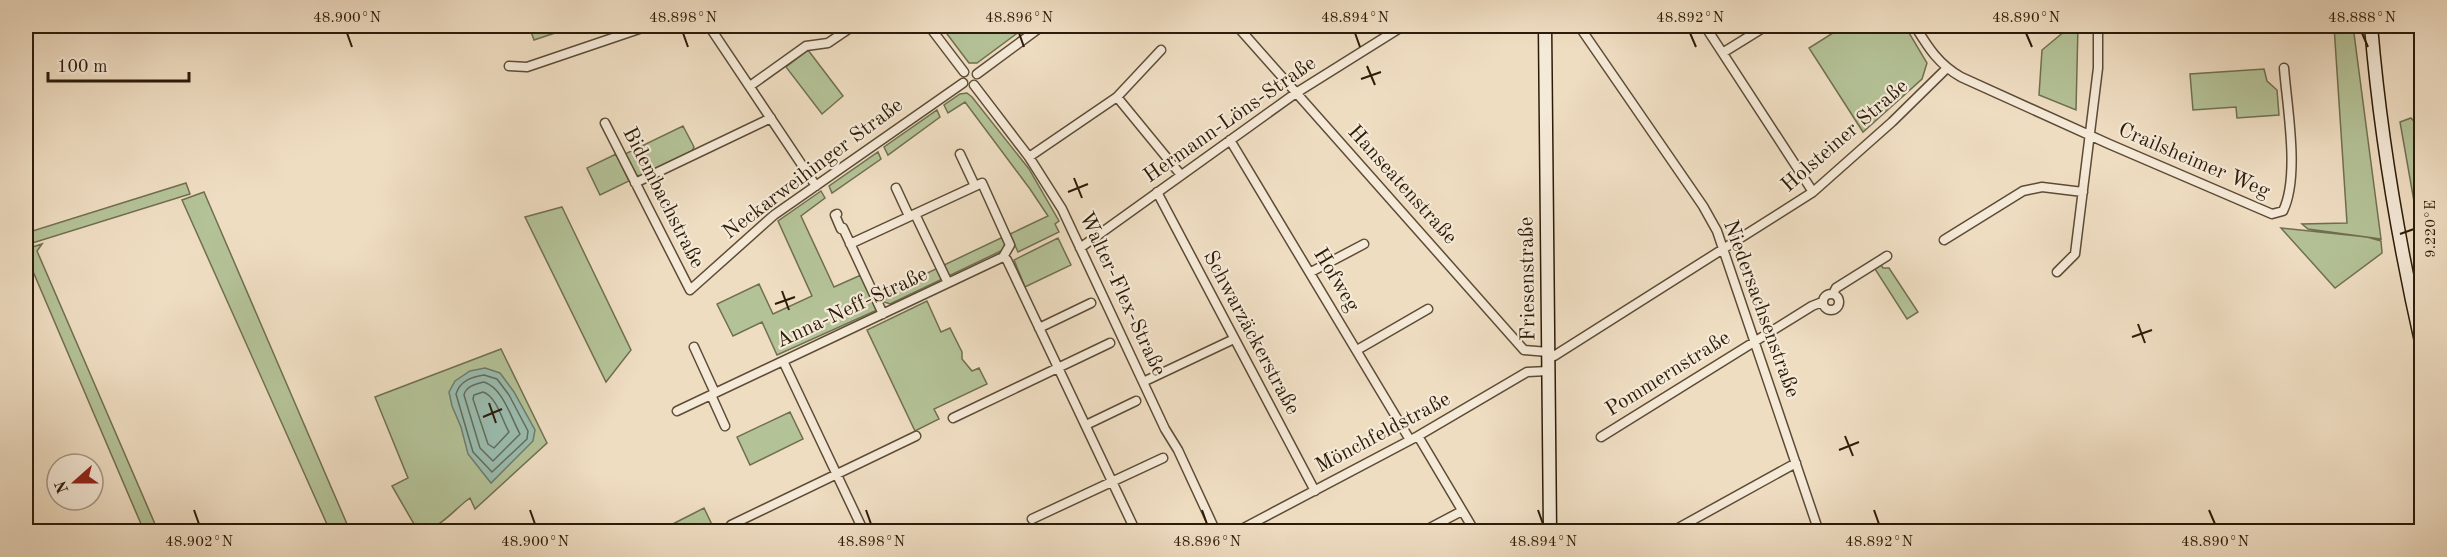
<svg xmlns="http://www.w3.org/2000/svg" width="2447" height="557" viewBox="0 0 2447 557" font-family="'Old Standard TT',serif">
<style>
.green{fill:#b4c297;stroke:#706f50;stroke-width:1.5}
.water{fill:#9abcaf;stroke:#6e7c6c;stroke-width:1.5}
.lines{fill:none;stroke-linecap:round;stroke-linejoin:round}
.shore{stroke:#626c5c;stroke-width:1.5}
.minor-casing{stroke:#5c4c36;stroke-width:11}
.secondary-casing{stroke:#2b1c08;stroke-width:15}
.minor{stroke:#f5e9d7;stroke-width:8}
.secondary{stroke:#f5e9d7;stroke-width:12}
.ticks{fill:none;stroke:#2b1c08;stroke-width:2}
.labels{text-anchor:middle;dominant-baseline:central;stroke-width:4.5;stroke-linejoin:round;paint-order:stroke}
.street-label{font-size:21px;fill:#2b1c08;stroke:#f5e9d7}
.neatline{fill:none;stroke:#2b1c08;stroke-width:2}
.ticks-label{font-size:15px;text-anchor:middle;fill:#2b1c08}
</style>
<rect width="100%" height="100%" fill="#efddc2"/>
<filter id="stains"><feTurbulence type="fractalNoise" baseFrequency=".00333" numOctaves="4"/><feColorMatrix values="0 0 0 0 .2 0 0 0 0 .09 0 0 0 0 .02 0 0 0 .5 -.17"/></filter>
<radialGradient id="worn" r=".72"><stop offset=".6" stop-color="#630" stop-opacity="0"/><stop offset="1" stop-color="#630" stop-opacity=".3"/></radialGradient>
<!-- green -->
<path class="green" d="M529 26H576L534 40Z
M941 26H1027L977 63H969Z
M1844 26H1905L1927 63 1922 79 1863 132 1809 48Z
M2071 26H2078L2076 110 2039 95 2042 50Z
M2334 26H2353L2381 239 2308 229 2302 224 2347 223Z
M808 50 843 96 822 114 786 67Z
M2264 69 2267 81 2277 90 2279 115 2237 118 2236 107 2193 110 2190 74Z
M967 93 972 97 1029 169 1059 221 1055 224 1059 232 1018 252 1010 234 1048 216 1030 189 965 102 948 113 944 105 960 94Z
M937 110 940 117 888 155 884 147Z
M2411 118 2421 129V241L2400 122Z
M683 126 694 147 692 151 640 176 635 175 625 154Z
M878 152 881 159 832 193 829 186Z
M616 154 629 181 600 195 587 168Z
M186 183 190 194 26 245V233Z
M821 191 825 198 801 216 834 287 861 275 877 307 875 311 777 355 762 322 733 336 717 304 759 284 773 314 812 296 778 221Z
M204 192 350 531H330L182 200Z
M562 207 631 350 606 382 525 217Z
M2281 228 2367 237 2381 241 2382 253 2335 288Z
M1003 237 1005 243 1003 250 890 304 884 302 881 295Z
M1058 238 1071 265 1025 287 1014 260Z
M42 244 37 251 158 531H144L26 255V249Z
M1881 265 1883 268H1889L1918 312 1907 319 1875 269Z
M927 301 941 332 950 328 962 352V359L972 371 979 368 987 384 934 409 939 419 915 431 867 330Z
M501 349 547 443 475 509 470 498C454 509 439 531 418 531L392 486 408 478 375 397Z
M790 412 803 439 750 465 737 437Z
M704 508 715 531H659Z"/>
<!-- water -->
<path class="water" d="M485 368 500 373 514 392 535 430 533 441 491 483 468 454 461 427 452 406 449 392 455 381 470 371Z"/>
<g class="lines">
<!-- shore -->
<path class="shore" d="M484 375 497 379 509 395 528 431 527 439 492 472 473 452 456 394C460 381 471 377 484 375Z
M484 382C503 388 511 418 520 434L493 461 480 448 464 395C466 386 476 384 484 382Z
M483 392C497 397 502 420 509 432L494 448 488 444 473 399 474 395Z"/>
<defs>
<path id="minor" d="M709 26 816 186
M929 26 964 72
M1237 26 1524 350 1548 352
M1579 26 1703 206 1717 231 1819 532
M1705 26 1813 192
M1915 26C1928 47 1938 64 1961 77L2109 144 2272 214 2283 211C2300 176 2287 107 2284 68
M1724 52 1766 26
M509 66 527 67 648 26
M977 74 1042 26
M974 85 1029 157 1062 209 1165 429 1178 450 1216 532
M750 86 806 46 828 43 853 26
M1117 97 1161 50
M605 123 690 290 774 215 963 83
M1230 140 1410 440
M960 154 975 186
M1029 157 1117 97 1181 175
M635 183 771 118
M896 188 909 216
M1157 192 1315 491
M837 214 835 215 841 229 843 228 883 314
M915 214 948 283
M1944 240 2023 191 2042 187 2083 192
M850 244 982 183 1010 245 1003 257
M1080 248 1296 93 1403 26
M1003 257 1007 260 1136 532
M1311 272 1364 244
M2057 272 2075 254 2098 68V26
M1823 302a8 8 0 1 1 16 0a8 8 0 1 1-16 0Z
M1833 294 1836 288 1887 256
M1039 328 1091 303
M694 347 715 393
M1357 350 1428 309
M1548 357 1554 356 1813 192 1892 122 1946 69
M783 361 864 532
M1143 382 1234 339
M711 395 725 426
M677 411 1003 257
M953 418 1110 343
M1086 425 1136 401
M1418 436 1475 532
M1601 437 1812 306 1822 302
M1032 519 1163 458
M731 525 916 436
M1236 532 1418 436 1527 372 1548 371
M1422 532 1462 511
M1671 532 1796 463"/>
<path id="secondary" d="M1545 26 1550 532
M2371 26C2380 133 2398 240 2422 346"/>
</defs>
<!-- minor casing -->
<use href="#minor" class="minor-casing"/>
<!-- secondary casing -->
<use href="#secondary" class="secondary-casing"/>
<!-- minor -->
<use href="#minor" class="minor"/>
<!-- secondary -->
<use href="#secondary" class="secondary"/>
</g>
<!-- ticks -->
<path class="ticks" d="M347 33 352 47M683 33 688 47M1019 33 1024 47M1355 33 1360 47M1690 33 1696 47M2026 33 2032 47M2362 33 2368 47M1367 66 1375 85M1361 79 1381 72M1074 178 1082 198M1068 192 1088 184M2400 234 2414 229M782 291 789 310M775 304 795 297M2138 324 2145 343M2132 337 2152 330M489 403 496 423M483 417 502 409M1845 436 1853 456M1839 450 1859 442M194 510 199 524M530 510 535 524M866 510 871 524M1202 510 1207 524M1538 510 1543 524M1874 510 1879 524M2209 510 2215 524"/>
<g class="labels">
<!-- street labels -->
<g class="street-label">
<text transform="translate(1230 120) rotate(-35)">Hermann-Löns-Straße</text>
<text transform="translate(1845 136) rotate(-41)">Holsteiner Straße</text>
<text transform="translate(2194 161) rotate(23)">Crailsheimer Weg</text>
<text transform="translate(813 169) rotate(-37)">Neckarweihinger Straße</text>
<text transform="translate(1402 185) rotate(48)">Hanseatenstraße</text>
<text transform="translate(663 198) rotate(63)">Bidembachstraße</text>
<text transform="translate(1528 279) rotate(-91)">Friesenstraße</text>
<text transform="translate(1336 280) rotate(59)">Hofweg</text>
<text transform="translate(1122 294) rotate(65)">Walter-Flex-Straße</text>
<text transform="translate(852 308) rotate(-25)">Anna-Neff-Straße</text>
<text transform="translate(1761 309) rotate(70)">Niedersachsenstraße</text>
<text transform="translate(1251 333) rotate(62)">Schwarzäckerstraße</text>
<text transform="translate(1668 374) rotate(-32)">Pommernstraße</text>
<text transform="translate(1383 433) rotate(-28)">Mönchfeldstraße</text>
</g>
</g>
<!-- margin -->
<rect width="2447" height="557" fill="none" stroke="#efddc2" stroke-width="66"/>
<!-- north arrow -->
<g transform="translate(75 482) rotate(249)"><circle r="28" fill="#f5e9d7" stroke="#a49784" stroke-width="1.5"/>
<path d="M0-4.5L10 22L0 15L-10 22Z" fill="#8f2418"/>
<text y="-9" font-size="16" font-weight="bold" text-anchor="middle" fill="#2b1c08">N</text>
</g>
<!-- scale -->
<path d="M48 72v9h141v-9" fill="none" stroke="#2b1c08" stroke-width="3"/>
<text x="57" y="72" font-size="18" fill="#2b1c08" stroke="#f5e9d7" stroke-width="4.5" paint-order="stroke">100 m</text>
<rect x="33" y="33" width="2381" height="491" class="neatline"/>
<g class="ticks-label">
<text x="347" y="22">48.900°N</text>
<text x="683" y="22">48.898°N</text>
<text x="1019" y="22">48.896°N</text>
<text x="1355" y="22">48.894°N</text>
<text x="1690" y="22">48.892°N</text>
<text x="2026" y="22">48.890°N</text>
<text x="2362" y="22">48.888°N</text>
<text transform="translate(2430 229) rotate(-90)" y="5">9.220°E</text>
<text x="199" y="546">48.902°N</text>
<text x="535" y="546">48.900°N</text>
<text x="871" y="546">48.898°N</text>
<text x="1207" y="546">48.896°N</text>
<text x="1543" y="546">48.894°N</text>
<text x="1879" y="546">48.892°N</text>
<text x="2215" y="546">48.890°N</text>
</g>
<rect width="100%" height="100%" filter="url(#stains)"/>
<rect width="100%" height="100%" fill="url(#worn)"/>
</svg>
